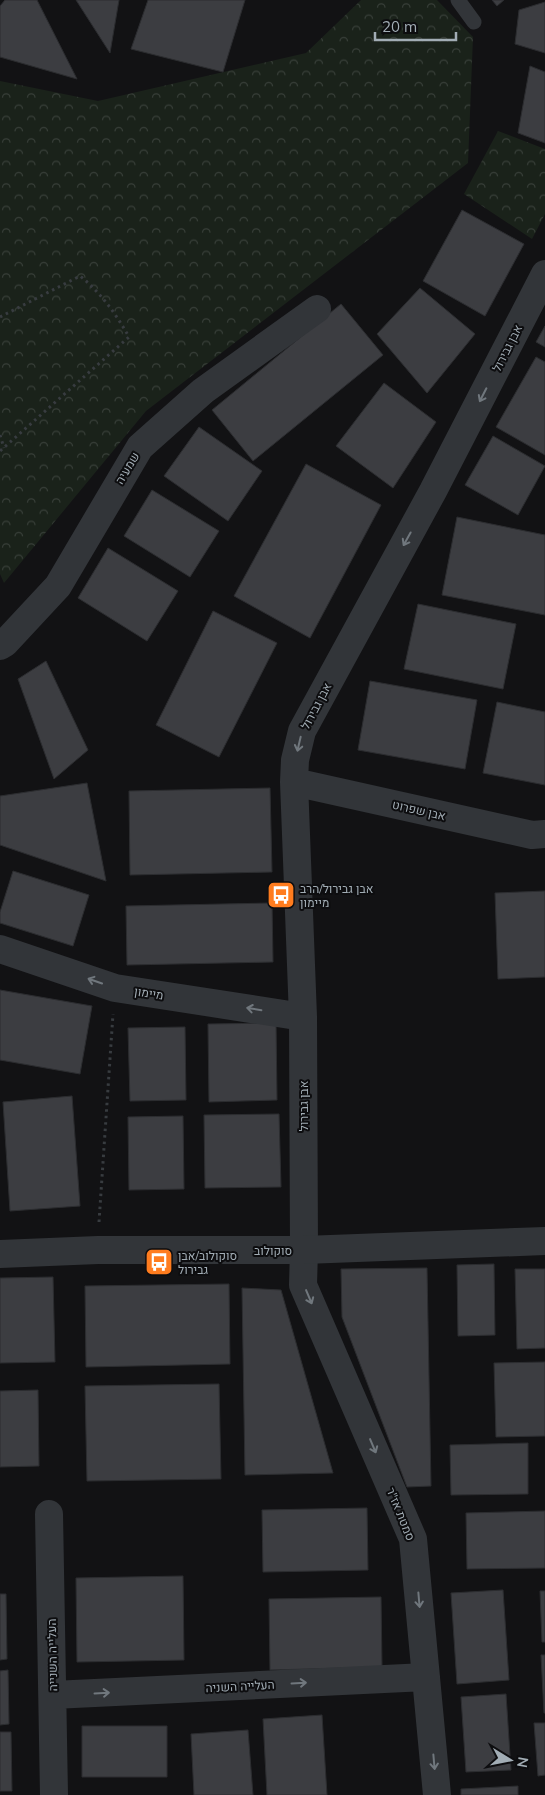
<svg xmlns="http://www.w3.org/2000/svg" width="545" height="1795" viewBox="0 0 545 1795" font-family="Mulish,Heebo,sans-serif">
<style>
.park{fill:url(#park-crowns)}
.building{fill:#3c3d41;stroke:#2c2d30}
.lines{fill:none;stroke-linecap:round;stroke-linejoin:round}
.path{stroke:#383c40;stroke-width:3;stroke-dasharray:2.5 4;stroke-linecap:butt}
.service{stroke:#323539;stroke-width:15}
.minor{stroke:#323539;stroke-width:28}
.tertiary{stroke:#323539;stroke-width:28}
.oneway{stroke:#70777d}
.labels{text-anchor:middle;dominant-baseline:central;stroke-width:4;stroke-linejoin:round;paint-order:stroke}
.street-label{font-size:12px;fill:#a2adb5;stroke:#0d0d0f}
.poi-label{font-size:12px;fill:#a2adb5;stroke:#0d0d0f;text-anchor:start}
</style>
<defs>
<pattern id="park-crowns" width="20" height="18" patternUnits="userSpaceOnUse" patternTransform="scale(1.25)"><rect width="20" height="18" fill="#1a221a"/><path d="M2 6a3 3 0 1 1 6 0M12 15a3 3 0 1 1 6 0" fill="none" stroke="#383f39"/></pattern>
</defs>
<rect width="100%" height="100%" fill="#121214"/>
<!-- park -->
<path class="park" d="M361 0H437L473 37 468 163 146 411 4 583 0 574V81L98 101 306 53Z
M498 131 545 149V214L532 239 464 194Z"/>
<!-- building -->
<path class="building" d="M5 0H37L77 79 0 57V6Z
M76 0H119L110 53Z
M148 0H245L223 72 131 49Z
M492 0H504L497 6Z
M545 2V53L515 44 519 10Z
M530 66 545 72V143L518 133Z
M462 210 524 244 485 316 423 281Z
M420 288 475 334 427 393 377 334Z
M341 304 383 355 253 461 212 410Z
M545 326V347L536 342Z
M536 357 545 362V455L496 427Z
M384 383 436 422 393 488 336 446Z
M199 427 262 471 228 521 164 476Z
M493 436 545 466 518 515 465 485Z
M306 464 381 505 310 638 234 596Z
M152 490 219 531 190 577 124 536Z
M457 517 545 535V615L442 595Z
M108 548 178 591 147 641 78 598Z
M418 604 516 624 503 689 404 669Z
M213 611 277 643 219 757 156 725Z
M46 661 88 750 54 779 18 679Z
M370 681 477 700 465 769 358 750Z
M497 702 545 712V785L483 773Z
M87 783 106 881 0 845V796Z
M270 788 272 872 130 875 129 791Z
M13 871 89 895 73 946 0 923V912Z
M545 891V977L498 979 495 893Z
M272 903 273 962 127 965 126 906Z
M0 990 92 1006 80 1074 0 1060Z
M276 1023 277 1100 209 1102 208 1024Z
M185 1027 186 1100 130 1101 128 1028Z
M72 1096 80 1206 10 1211 3 1102Z
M279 1114 281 1187 205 1188 204 1115Z
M183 1116 184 1189 129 1190 128 1117Z
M494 1264 495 1335 458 1336 457 1265Z
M427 1268 431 1486 407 1487 342 1317 341 1269Z
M515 1269H545V1348L517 1349Z
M53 1277 55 1362 0 1363V1278Z
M229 1284 230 1364 86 1367 85 1286Z
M242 1288 281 1290 333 1473 245 1475Z
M545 1362V1436L496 1437 494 1363Z
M219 1384 221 1479 87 1481 85 1386Z
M38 1390 39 1466 0 1467V1391Z
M528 1443V1494L451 1495 450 1445Z
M367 1508 368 1570 263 1572 262 1510Z
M545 1511V1568L467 1569 466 1513Z
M183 1576 184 1660 77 1662 76 1578Z
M503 1590 509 1680 457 1684 451 1593Z
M540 1591H545V1642H542Z
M0 1594H6L7 1659 0 1660Z
M381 1597 382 1667 270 1670 269 1599Z
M541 1655H545V1713H544Z
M8 1670 9 1724 0 1725V1671Z
M506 1694 511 1770 466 1772 461 1697Z
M322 1715 327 1795H267L263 1719Z
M534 1723H545V1775L538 1776Z
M82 1726H167V1777H82Z
M248 1730 253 1795H194L191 1734Z
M0 1732H11L12 1791H0Z
M518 1786V1795H461V1789Z"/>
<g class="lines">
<!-- path -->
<path class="path" d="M0 317 80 276C101 293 116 314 129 337L0 451
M0 435 4 448
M99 1222 113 1014"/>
<!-- service -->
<path class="service" d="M458 0 474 22"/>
<!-- minor -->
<path class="minor" d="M0 646 5 643 58 586 140 447 203 391 317 309
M294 782 532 835 545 834
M0 949 115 988 303 1017
M49 1514 54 1795
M53 1695 426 1677
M437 1795 413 1539 303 1285 304 1250 303 1017 294 782 295 760 302 731 433 491 545 274"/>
<!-- tertiary -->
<path class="tertiary" d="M0 1254 98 1250H304L545 1241"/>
</g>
<!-- one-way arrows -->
<defs><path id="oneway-shaft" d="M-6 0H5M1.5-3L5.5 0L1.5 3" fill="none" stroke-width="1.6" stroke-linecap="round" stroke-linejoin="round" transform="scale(1.25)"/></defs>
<g class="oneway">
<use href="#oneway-shaft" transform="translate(483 395) rotate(117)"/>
<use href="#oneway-shaft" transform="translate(407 539) rotate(119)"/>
<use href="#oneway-shaft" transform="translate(299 744) rotate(103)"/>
<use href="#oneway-shaft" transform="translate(95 981) rotate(-161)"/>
<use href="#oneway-shaft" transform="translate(254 1009) rotate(-171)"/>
<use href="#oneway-shaft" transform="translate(309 1297) rotate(67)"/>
<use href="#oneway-shaft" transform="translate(373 1446) rotate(67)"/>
<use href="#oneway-shaft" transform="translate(419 1600) rotate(85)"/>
<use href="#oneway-shaft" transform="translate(299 1683) rotate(-3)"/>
<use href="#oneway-shaft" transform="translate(102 1693) rotate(-3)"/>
<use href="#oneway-shaft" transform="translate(434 1762) rotate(85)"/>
</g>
<!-- icons -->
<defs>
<symbol id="bus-square" viewBox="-11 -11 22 22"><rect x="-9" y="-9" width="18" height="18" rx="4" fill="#ff7c1e" stroke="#0d0d0f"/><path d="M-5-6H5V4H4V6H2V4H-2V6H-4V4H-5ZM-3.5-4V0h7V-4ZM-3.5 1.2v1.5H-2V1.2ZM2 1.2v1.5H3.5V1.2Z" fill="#fff"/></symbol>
</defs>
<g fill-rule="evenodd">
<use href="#bus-square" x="265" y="879" width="32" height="32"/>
<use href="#bus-square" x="143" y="1246" width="32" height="32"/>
</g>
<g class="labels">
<!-- street labels -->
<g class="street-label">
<text transform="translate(507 348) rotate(-63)">אבן גבירול</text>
<text transform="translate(127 468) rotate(-59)">שמעיה</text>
<text transform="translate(316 706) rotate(-62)">אבן גבירול</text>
<text transform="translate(419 810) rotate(13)">אבן שפרוט</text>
<text transform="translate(149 993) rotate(9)">מיימון</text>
<text transform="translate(303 1106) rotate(-90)">אבן גבירול</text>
<text x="273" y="1250">סוקולוב</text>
<text transform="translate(401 1514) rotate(68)">סמטת אז"ר</text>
<text transform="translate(52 1655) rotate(-91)">העלייה השנייה</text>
<text transform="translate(240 1686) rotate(-3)">העלייה השניה</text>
</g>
<!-- poi labels -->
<g class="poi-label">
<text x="300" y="888">אבן גבירול/הרב<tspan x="300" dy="14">מיימון</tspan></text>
<text x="178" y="1255">סוקולוב/אבן<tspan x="178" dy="14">גבירול</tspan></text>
</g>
</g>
<!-- north arrow -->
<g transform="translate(510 1760) rotate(100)" stroke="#0d0d0f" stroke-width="4" paint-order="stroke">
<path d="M0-4L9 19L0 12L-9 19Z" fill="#a2adb5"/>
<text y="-8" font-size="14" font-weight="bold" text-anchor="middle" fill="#a2adb5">N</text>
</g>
<!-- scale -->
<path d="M375 32v8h81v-8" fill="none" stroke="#a2adb5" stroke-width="2.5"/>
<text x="382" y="32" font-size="15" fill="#a2adb5" stroke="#0d0d0f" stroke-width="4" paint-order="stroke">20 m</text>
</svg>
